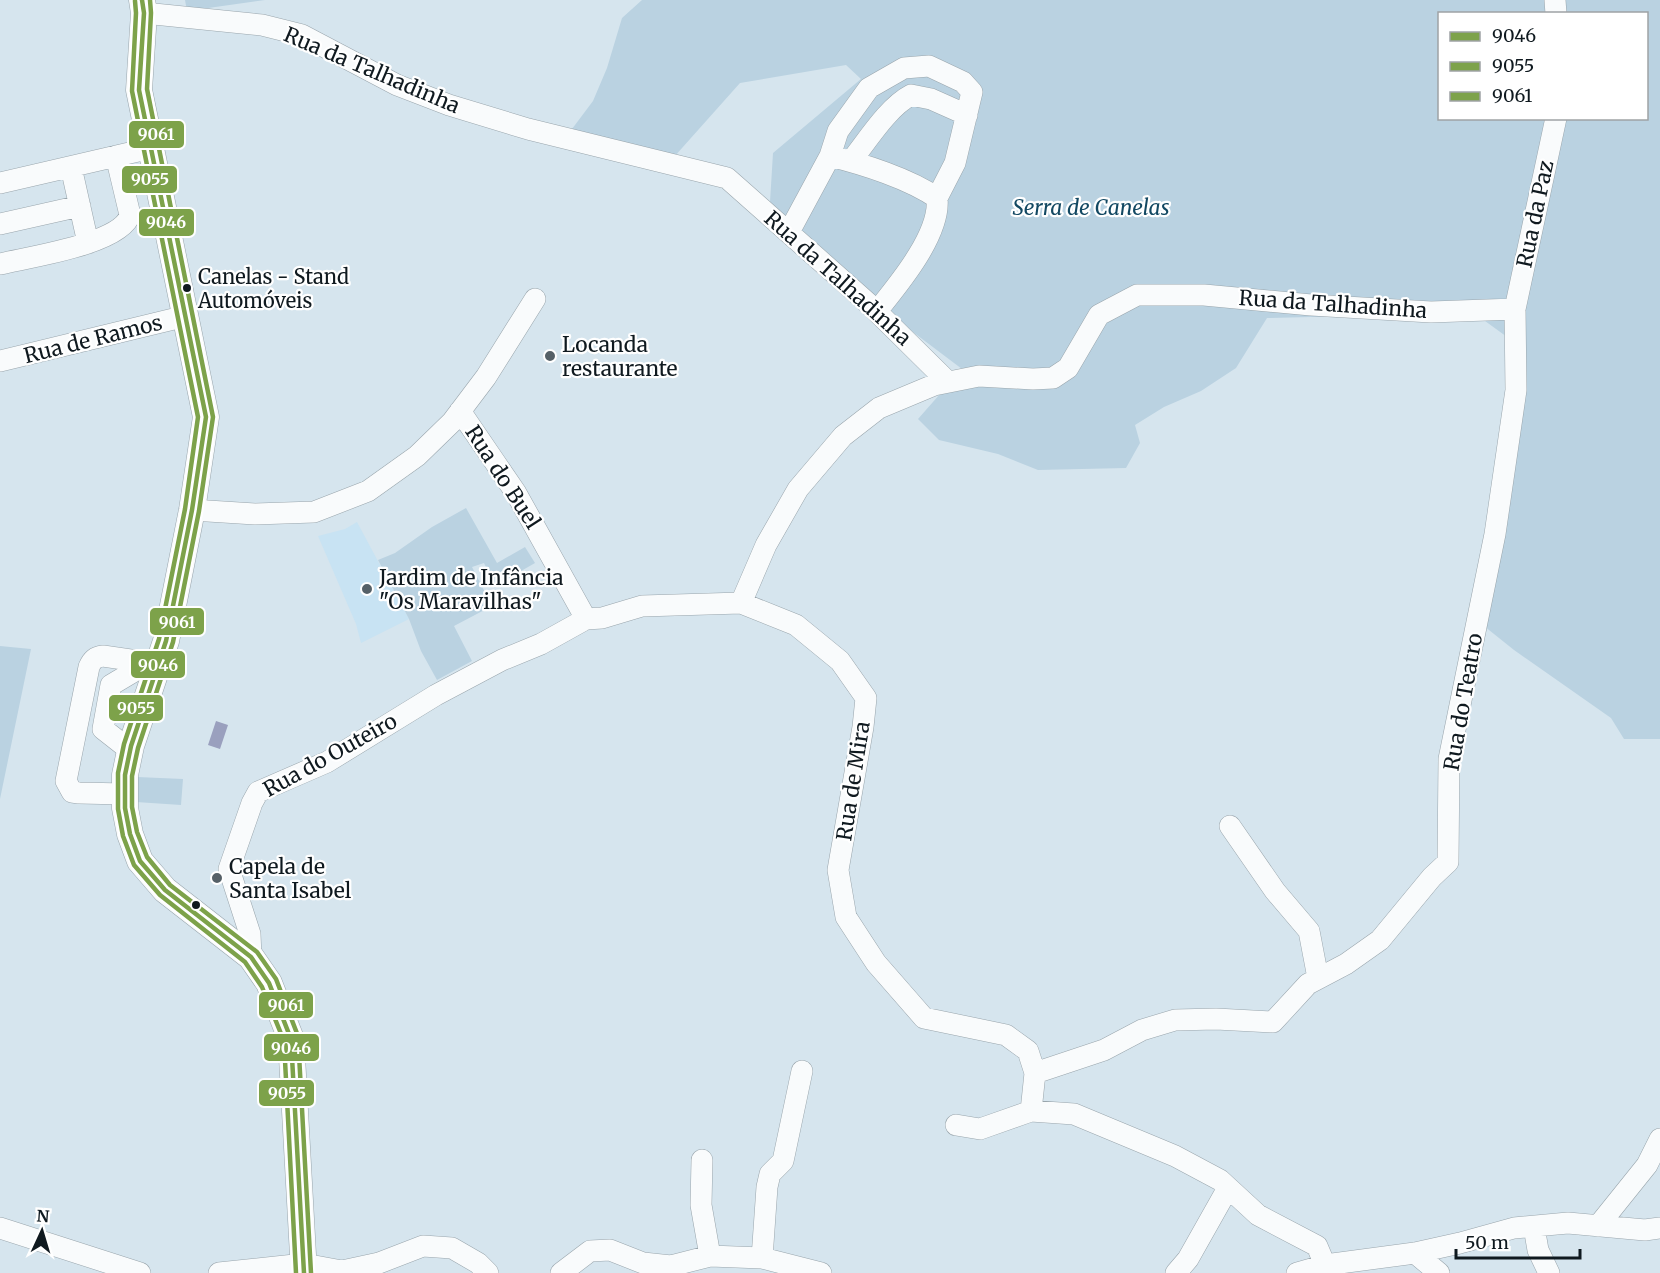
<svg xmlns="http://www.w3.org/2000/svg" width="1660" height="1273" viewBox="0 0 1660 1273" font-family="Merriweather,serif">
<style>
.built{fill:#c8e3f3}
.green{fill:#bad2e1;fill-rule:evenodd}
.water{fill:#9aa0be}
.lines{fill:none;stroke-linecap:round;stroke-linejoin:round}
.minor-casing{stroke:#99a5ac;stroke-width:22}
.major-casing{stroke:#99a5ac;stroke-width:27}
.minor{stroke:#f9fbfc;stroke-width:21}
.major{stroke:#f9fbfc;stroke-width:26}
.bus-1-casing{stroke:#fff;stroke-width:9}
.bus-2-casing{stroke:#fff;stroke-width:9}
.bus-3-casing{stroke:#fff;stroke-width:9}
.bus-1{stroke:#7da24a;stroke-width:4.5}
.bus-2{stroke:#7da24a;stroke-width:4.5}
.bus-3{stroke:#7da24a;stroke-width:4.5}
.bus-dot{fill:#0f191f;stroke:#fff;stroke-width:2}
.poi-dot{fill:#556067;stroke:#fff;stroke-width:2}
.labels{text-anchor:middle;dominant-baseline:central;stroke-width:4.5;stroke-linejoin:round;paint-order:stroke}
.bus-label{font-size:20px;fill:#0f191f;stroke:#fff;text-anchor:start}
.street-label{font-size:21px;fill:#0f191f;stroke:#fff}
.park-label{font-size:21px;font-style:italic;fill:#124862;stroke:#fff}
.poi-label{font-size:21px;fill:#0f191f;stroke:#fff;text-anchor:start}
.line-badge{stroke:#fff;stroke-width:2}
.badge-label{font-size:16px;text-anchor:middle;font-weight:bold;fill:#fff}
</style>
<rect width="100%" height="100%" fill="#d6e5ee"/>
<!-- built -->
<path class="built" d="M357 522 409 619 361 643 356 624 318 536 345 529Z"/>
<!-- green -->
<path class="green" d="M185 0H265L187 11Z
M642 0H1660V739H1624L1611 718 1514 650 1474 618 1514 342 1474 313 1267 318 1236 368 1201 391 1164 407 1135 425 1140 443 1126 468 1038 470 998 454 939 440 918 419 962 369 901 323 770 202 773 153 861 79 846 65 740 83 674 157 569 133 593 101 607 68 622 18ZM1440 14H1646V118H1440Z
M466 508 497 563 525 547 535 563 495 586 484 563 472 567 492 606 454 626 472 661 437 680 421 651 409 619 378 560 395 553 432 527Z
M0 646 31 649 0 799Z
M137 777 183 779 181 805 136 802Z"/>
<!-- water -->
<path class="water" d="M216 721 228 725 220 749 208 745Z"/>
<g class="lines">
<defs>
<path id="minor" d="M1555 0 1556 14
M144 13 262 25 302 35 397 85 449 105 528 129 727 178 869 304 948 382
M830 156C863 164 910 179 937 198 941 234 898 285 877 311
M851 161C867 141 888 107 911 95L931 99 967 115
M71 167 88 243
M0 183 151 148
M0 224 80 206
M789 232 830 156 838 131 869 88 904 68 929 66 963 82 972 92 955 163 937 198
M0 264C29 257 121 244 130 215L116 156
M0 361 186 316
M460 411 516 493 586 619
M192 510 255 514 314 512 368 491 417 456 452 422 486 377 535 299
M741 603 766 545 798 489 843 436 879 408 934 385 979 376 1033 379 1053 378 1068 368 1099 315 1137 295H1204L1311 305 1431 312 1515 309
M131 751 103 729 111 685 148 663
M125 794 79 793 72 792 66 781 89 667C92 660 95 657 103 656L158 664
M1230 826 1275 891 1309 931 1318 978
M251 957 250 934 229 869 252 803 258 792 327 762 436 695 502 660 541 644 586 619 602 618 642 606 741 603 796 625 840 661 866 698 863 727 838 870 846 917 876 963 924 1018 1006 1035 1028 1051 1035 1073 1031 1111
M1035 1073 1104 1050 1142 1030 1175 1020 1216 1019 1273 1022 1308 984 1346 964 1380 940 1432 877 1448 862 1449 759 1495 534 1516 390 1515 309 1556 118
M956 1125 980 1129 1031 1111 1074 1114 1175 1156 1220 1180 1258 1215 1317 1246 1325 1265
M702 1160 701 1205 710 1256
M1598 1226 1647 1165 1660 1139
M1534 1227 1538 1250 1549 1273
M0 1228 140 1273
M1415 1253 1439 1273
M762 1258 767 1187 770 1174 783 1161 802 1071
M219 1273 304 1264 342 1271 379 1263 423 1246 452 1248 478 1263 488 1273
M561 1273 590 1251 610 1250 643 1263 671 1266 710 1256 762 1258 821 1273
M1176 1273 1188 1259 1228 1188
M1297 1273 1325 1265 1415 1253 1460 1243 1514 1228 1568 1223 1645 1230 1660 1228"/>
<path id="major" d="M142 0 144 13 139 90 206 417 192 510 166 641 131 746 125 775V808L130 834 140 861 165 890 251 957 269 983 291 1039 304 1273"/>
</defs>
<!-- minor casing -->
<use href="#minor" class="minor-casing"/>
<!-- major casing -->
<use href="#major" class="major-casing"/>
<!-- minor -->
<use href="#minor" class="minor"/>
<!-- major -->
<use href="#major" class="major"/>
<defs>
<path id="bus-1" d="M142 0 144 13 139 90 206 417 192 510 166 641 131 746 125 775V808L130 834 140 861 165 890 251 957 269 983 291 1039 304 1273"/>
<path id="bus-2" d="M135 1 136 13 132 91 198 417 185 509 159 639 124 744 118 773V809L123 836 134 865 160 895 245 962 262 987 284 1041 296 1273"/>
<path id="bus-3" d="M150 0 151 13 147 89 213 417 199 511 173 642 138 748 132 776V807L137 832 147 857 170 885 257 952 276 979 298 1036 311 1273"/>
</defs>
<!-- bus-1 casing -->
<use href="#bus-1" class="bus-1-casing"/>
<!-- bus-2 casing -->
<use href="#bus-2" class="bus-2-casing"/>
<!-- bus-3 casing -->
<use href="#bus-3" class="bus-3-casing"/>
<!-- bus-1 -->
<use href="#bus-1" class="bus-1"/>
<!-- bus-2 -->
<use href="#bus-2" class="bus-2"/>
<!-- bus-3 -->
<use href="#bus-3" class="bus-3"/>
</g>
<!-- markers -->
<g class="bus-dot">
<circle cx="187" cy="288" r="5"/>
<circle cx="196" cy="905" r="5"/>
</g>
<g class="poi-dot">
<circle cx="550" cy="356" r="6"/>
<circle cx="367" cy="589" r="6"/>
<circle cx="217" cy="878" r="6"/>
</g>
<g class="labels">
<!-- bus labels -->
<g class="bus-label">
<text x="198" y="276">Canelas - Stand<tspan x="198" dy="24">Automóveis</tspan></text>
</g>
<!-- street labels -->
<g class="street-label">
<text transform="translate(372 70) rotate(23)">Rua da Talhadinha</text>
<text transform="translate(1535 214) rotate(-78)">Rua da Paz</text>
<text transform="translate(838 278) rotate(42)">Rua da Talhadinha</text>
<text transform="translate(1333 304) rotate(4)">Rua da Talhadinha</text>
<text transform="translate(93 339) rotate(-14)">Rua de Ramos</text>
<text transform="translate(503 477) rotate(57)">Rua do Buel</text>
<text transform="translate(1463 702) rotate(-80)">Rua do Teatro</text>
<text transform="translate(330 755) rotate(-29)">Rua do Outeiro</text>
<text transform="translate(853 781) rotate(-81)">Rua de Mira</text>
</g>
<!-- park labels -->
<g class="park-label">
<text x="1091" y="207">Serra de Canelas</text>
</g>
<!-- poi labels -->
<g class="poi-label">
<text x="562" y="344">Locanda<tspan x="562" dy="24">restaurante</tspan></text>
<text x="379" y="577">Jardim de Infância<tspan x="379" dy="24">"Os Maravilhas"</tspan></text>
<text x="229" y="866">Capela de<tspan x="229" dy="24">Santa Isabel</tspan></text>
</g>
</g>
<g class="line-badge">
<rect x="128" y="120" width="57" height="29" rx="6" fill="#7da24a"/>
<rect x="121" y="165" width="57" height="29" rx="6" fill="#7da24a"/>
<rect x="138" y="208" width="57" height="29" rx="6" fill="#7da24a"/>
<rect x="149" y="607" width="56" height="29" rx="6" fill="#7da24a"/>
<rect x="130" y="650" width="56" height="29" rx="6" fill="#7da24a"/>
<rect x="108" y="694" width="56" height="28" rx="6" fill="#7da24a"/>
<rect x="258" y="991" width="56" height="28" rx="6" fill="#7da24a"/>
<rect x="263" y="1033" width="57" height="29" rx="6" fill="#7da24a"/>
<rect x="258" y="1079" width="57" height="28" rx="6" fill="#7da24a"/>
</g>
<g class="badge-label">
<text x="156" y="140">9061</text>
<text x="150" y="185">9055</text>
<text x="166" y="228">9046</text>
<text x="177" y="628">9061</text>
<text x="158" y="671">9046</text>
<text x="136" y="714">9055</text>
<text x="286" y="1011">9061</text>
<text x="291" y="1054">9046</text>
<text x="287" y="1099">9055</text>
</g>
<!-- legend -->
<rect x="1438" y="12" width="210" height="108" fill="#ffffff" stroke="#9fa3a5" stroke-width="1.5"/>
<rect x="1450" y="32" width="30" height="9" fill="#7da24a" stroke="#9fa3a5" stroke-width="1.5"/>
<text x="1492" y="42" font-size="18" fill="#0f191f">9046</text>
<rect x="1450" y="62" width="30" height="9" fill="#7da24a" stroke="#9fa3a5" stroke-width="1.5"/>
<text x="1492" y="72" font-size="18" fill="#0f191f">9055</text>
<rect x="1450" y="92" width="30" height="9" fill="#7da24a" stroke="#9fa3a5" stroke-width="1.5"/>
<text x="1492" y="102" font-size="18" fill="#0f191f">9061</text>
<!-- north arrow -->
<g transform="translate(42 1231) rotate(4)" stroke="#ffffff" stroke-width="4.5" paint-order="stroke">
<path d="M0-4.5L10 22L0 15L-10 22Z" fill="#0f191f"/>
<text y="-9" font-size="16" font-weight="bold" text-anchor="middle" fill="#0f191f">N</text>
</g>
<!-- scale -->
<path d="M1456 1249v9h124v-9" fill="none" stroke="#0f191f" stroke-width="3"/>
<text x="1465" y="1249" font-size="18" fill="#0f191f" stroke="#ffffff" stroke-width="4.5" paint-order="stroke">50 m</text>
</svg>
